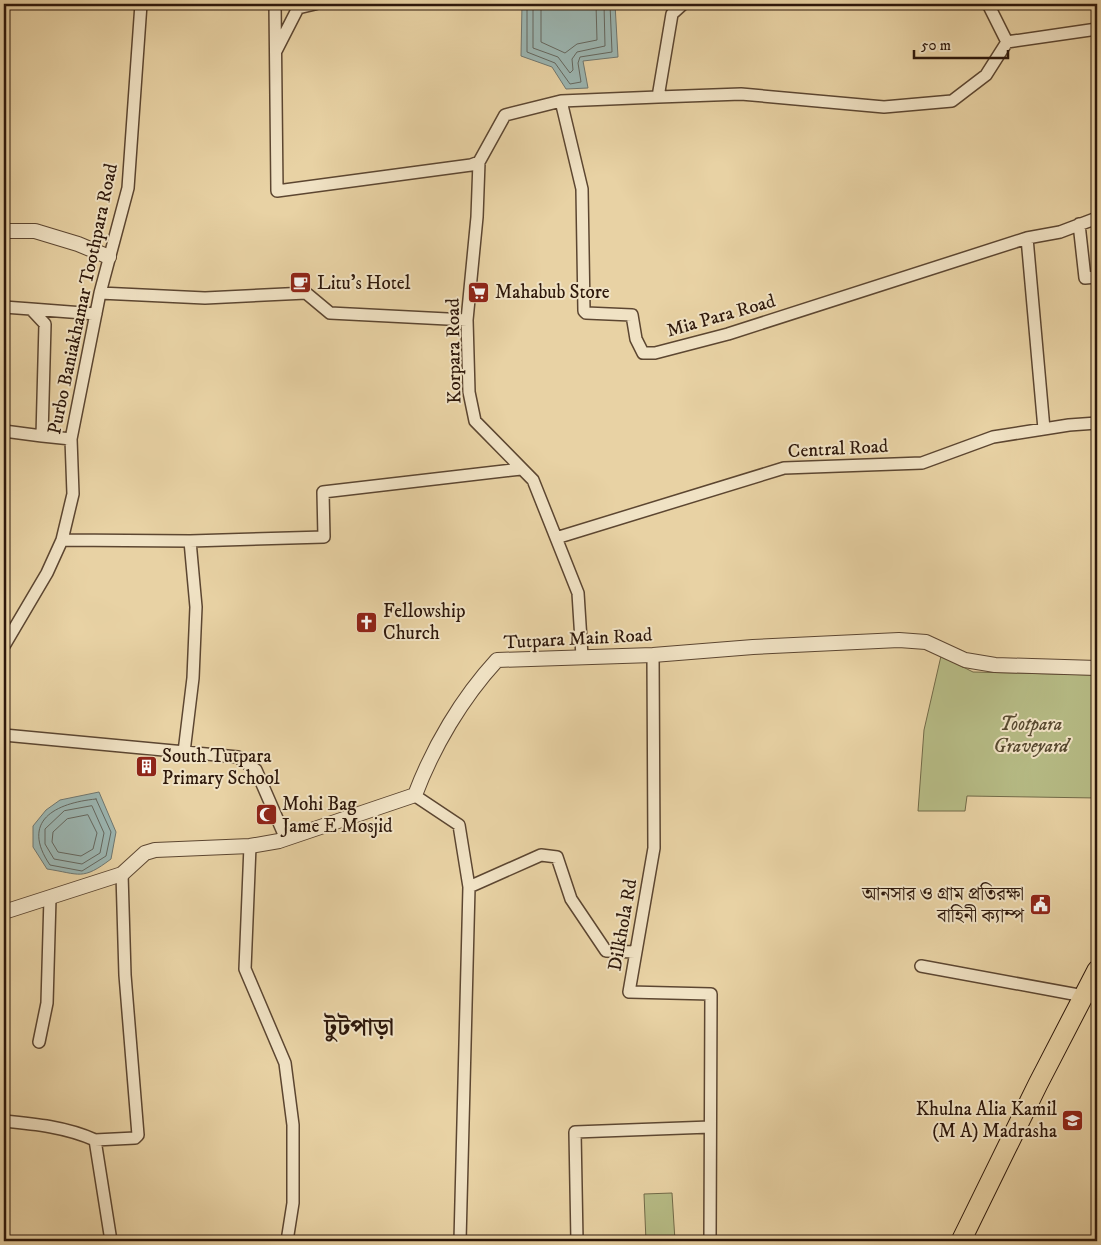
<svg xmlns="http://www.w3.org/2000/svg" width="1101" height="1245" viewBox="0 0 1101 1245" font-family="'IM FELL DW Pica','Noto Serif Bengali',serif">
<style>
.green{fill:#b6bb85;stroke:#726a48}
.water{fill:#9bb5b1;stroke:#6f766f}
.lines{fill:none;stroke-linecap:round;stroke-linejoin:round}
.shore{stroke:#64665e;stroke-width:1}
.minor-casing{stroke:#5c4631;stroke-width:14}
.tertiary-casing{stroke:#5c4631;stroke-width:16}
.trunk-casing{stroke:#2e180b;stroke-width:21}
.minor{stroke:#f0e2c4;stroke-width:11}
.tertiary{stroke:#f0e2c4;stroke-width:14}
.trunk{stroke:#e8d2a4;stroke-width:19}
.labels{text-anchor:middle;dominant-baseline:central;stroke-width:4;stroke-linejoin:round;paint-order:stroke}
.poi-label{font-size:19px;fill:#2e180b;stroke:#f0e2c4;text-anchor:start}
.street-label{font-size:19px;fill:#2e180b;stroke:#f0e2c4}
.park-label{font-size:19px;font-style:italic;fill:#574930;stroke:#f0e2c4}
.district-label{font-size:24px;font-weight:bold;fill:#2e180b;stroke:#f0e2c4}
</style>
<rect width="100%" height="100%" fill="#e8d2a4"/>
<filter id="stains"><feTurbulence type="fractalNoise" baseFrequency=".004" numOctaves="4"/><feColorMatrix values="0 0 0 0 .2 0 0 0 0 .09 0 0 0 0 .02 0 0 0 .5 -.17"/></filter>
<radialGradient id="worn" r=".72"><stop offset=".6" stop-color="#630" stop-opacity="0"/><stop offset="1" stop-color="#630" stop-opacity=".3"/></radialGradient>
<!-- green -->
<path class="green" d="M941 656 973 672 1097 675V798L967 796 965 811H918L924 730Z
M672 1193 675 1241H646L644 1194Z"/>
<!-- water -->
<path class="water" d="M522 4H615L618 57 583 61 588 88 566 89 552 67 521 56Z
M99 792 116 832 111 859C82 881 80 874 47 869L33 847V826L46 810 60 800Z"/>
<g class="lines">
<!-- shore -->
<path class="shore" d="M527 4V52L555 63 570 84 581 82 578 63 580 57 612 52 610 4
M533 4V48L558 57 570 73 573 70 572 59 577 52 605 46 604 4
M541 4V42L565 53 577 44 597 40 596 4
M96 799 111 832 106 856 82 871 50 865C20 821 55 803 96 799Z
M92 806 104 833 100 853 82 864 54 859 45 844V829L64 811Z
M88 815 97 833 93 849 81 856 58 852 52 842 53 832 67 819Z"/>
<defs>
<path id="minor" d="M275 4 277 191 471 165 479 162 505 115 561 101 658 97 741 94 884 107 952 101 986 75 1007 42
M988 4 1007 42 1097 29
M276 51 298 8 315 4
M658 97 672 14 683 4
M561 101 582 189 584 311 586 313 632 315 636 339 643 353H655L728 334 1027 238 1060 232 1097 218
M479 162 477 217 467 320 469 392 475 421 533 480 578 593 582 656
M1079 224 1085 278 1097 277
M1027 238 1044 429
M100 293 205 298 306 293 330 313 467 320
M4 307 31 309 45 324 42 436 71 439
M31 309 96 314
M4 431 42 436
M556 538 784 468 922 463 993 437 1069 425 1097 423
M62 540 190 541 324 537 323 492 521 469
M4 646 47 573 62 540 73 494 71 439 100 293 128 188 141 4
M653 655 654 848 629 992 711 994 710 1241
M4 735 238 757 256 770 286 839
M184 752 193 678 196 607 190 541
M414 795 459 825 469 887 460 1241
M250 846 245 969 285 1063 293 1125V1203L287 1241
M469 887 541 855 557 857 571 899 606 951 635 952
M921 966 1084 996
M39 1042 47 1003 50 898
M4 1121C35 1124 66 1127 95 1140L111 1241
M95 1140 135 1138 138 1135 125 975 122 874
M577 1241 575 1132 710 1127"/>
<path id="tertiary" d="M4 231H35L78 244 109 257
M4 912 122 874 145 853 155 850 250 846 279 841 415 795C433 747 462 698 497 660L653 655 753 647 899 640 926 642 965 660 995 665 1097 668"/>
<path id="trunk" d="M961 1241 1038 1084 1097 970"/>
</defs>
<!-- minor casing -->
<use href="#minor" class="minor-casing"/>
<!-- tertiary casing -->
<use href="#tertiary" class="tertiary-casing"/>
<!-- trunk casing -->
<use href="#trunk" class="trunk-casing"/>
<!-- minor -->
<use href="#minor" class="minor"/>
<!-- tertiary -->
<use href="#tertiary" class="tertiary"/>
<!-- trunk -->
<use href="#trunk" class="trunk"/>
</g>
<!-- icons -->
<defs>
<symbol id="cafe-square" viewBox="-11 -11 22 22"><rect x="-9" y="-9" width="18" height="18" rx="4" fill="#8f2418" stroke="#f0e2c4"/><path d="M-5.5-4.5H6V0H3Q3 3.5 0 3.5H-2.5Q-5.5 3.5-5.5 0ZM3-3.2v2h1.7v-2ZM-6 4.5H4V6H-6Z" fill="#fff"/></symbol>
<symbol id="supermarket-square" viewBox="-11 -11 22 22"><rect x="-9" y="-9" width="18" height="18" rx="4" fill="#8f2418" stroke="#f0e2c4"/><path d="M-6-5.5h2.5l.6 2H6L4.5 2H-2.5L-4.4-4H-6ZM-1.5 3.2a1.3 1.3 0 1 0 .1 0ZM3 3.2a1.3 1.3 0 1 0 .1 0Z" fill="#fff"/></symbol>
<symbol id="church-square" viewBox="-11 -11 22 22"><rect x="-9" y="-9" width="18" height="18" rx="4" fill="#8f2418" stroke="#f0e2c4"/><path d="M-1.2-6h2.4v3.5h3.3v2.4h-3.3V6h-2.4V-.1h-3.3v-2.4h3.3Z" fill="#fff"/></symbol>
<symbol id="building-square" viewBox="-11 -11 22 22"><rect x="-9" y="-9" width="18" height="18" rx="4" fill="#8f2418" stroke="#f0e2c4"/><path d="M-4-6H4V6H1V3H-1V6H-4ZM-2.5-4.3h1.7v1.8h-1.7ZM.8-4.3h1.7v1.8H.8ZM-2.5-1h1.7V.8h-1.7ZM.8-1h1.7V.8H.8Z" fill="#fff"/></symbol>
<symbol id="mosque-square" viewBox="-11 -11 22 22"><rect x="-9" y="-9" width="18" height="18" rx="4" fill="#8f2418" stroke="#f0e2c4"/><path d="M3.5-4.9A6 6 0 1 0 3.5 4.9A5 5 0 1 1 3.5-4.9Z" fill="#fff"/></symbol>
<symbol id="civic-square" viewBox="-11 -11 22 22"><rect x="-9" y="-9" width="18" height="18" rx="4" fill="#8f2418" stroke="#f0e2c4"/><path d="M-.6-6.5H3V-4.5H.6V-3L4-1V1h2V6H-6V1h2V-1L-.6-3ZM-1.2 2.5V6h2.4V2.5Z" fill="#fff"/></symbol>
<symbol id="university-square" viewBox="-11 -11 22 22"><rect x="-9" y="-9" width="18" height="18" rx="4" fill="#8f2418" stroke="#f0e2c4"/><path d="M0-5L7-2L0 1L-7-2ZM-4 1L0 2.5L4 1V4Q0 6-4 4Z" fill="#fff"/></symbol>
</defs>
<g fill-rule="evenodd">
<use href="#cafe-square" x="288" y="270" width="25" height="25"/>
<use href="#supermarket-square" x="466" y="280" width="25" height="25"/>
<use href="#church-square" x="354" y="610" width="25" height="25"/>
<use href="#building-square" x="134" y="754" width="25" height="25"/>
<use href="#mosque-square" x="254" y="802" width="25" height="25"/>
<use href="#civic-square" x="1028" y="892" width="25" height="25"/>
<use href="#university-square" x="1060" y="1108" width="25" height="25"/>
</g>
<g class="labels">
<!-- poi labels -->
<g class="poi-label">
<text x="317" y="283">Litu's Hotel</text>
<text x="495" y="292">Mahabub Store</text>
<text x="383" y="611">Fellowship<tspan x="383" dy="22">Church</tspan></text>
<text x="162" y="756">South Tutpara<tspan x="162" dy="22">Primary School</tspan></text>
<text x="282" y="804">Mohi Bag<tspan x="282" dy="22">Jame E Mosjid</tspan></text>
<text x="1024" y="894" text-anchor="end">আনসার ও গ্রাম প্রতিরক্ষা<tspan x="1024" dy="22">বাহিনী ক্যাম্প</tspan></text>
<text x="1057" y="1109" text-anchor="end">Khulna Alia Kamil<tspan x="1057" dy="22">(M A) Madrasha</tspan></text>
</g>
<!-- street labels -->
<g class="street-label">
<text transform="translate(83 299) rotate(-78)">Purbo Baniakhamar Toothpara Road</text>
<text transform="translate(721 316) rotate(-16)">Mia Para Road</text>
<text transform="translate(454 351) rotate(-91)">Korpara Road</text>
<text transform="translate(838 449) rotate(-3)">Central Road</text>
<text transform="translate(578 639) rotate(-3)">Tutpara Main Road</text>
<text transform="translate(623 925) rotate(-80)">Dilkhola Rd</text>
</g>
<!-- park labels -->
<g class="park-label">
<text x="1031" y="724">Tootpara<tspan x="1031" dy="22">Graveyard</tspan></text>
</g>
<!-- district labels -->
<g class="district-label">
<text x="359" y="1028">টুটপাড়া</text>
</g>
</g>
<!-- margin -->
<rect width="1101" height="1245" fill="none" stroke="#e8d2a4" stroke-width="20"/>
<rect x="5" y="5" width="1091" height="1235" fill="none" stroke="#2e180b" stroke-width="2.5"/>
<rect x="10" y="10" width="1081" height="1225" fill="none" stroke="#2e180b"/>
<!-- scale -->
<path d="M914 50v8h94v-8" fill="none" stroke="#2e180b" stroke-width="2.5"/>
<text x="921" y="50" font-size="15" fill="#2e180b" stroke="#f0e2c4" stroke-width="4" paint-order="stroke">50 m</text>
<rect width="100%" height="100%" filter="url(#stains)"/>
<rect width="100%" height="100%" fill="url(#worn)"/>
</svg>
